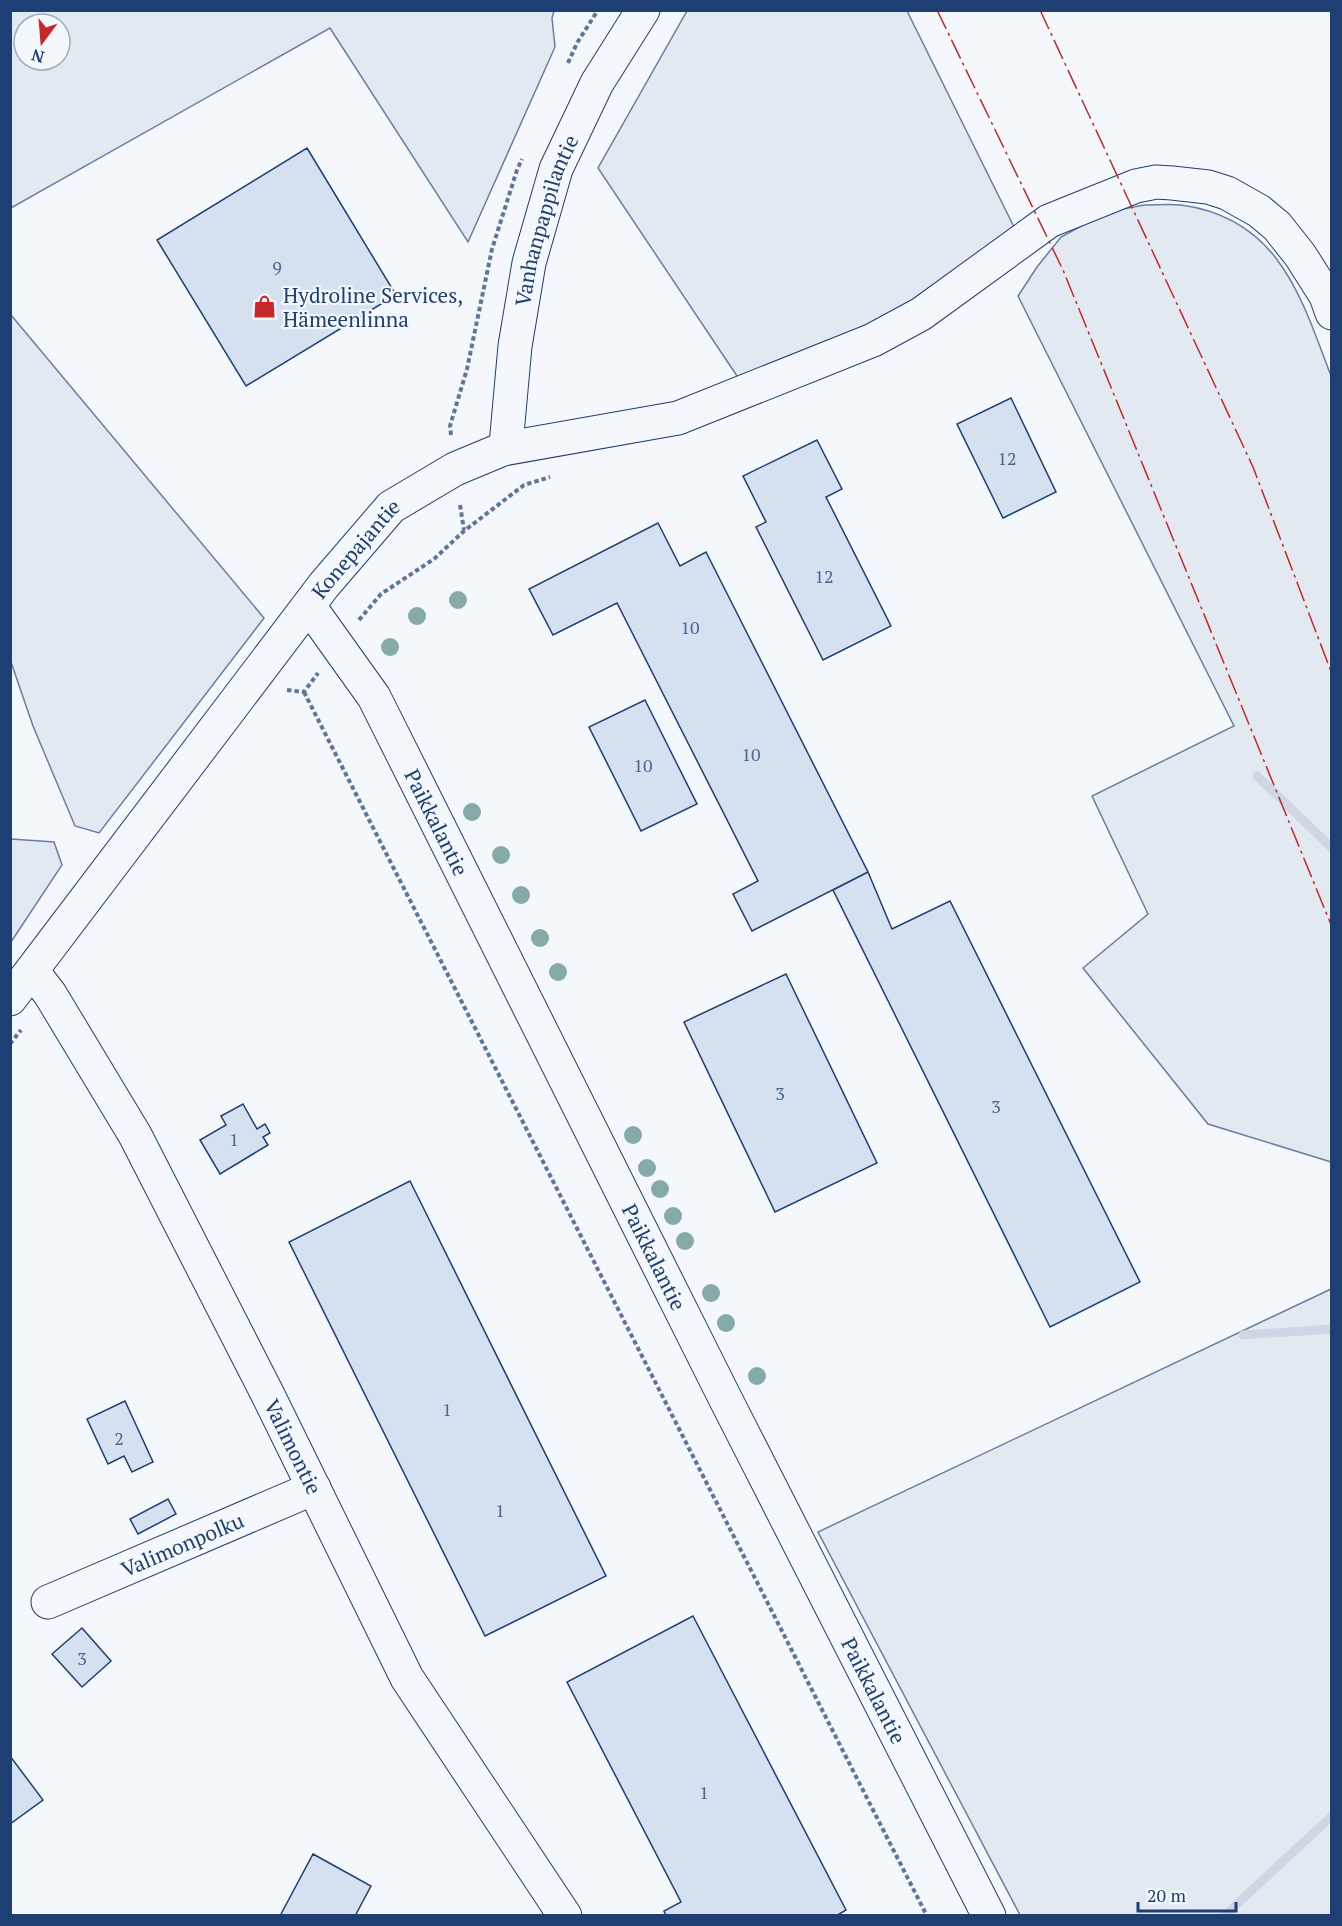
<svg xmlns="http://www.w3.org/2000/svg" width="1342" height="1926" viewBox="0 0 1342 1926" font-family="'PT Serif',serif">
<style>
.green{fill:#e3e9f0;stroke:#687fa3;stroke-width:1.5;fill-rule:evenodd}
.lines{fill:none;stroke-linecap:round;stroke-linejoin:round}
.stream{stroke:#cfd7e4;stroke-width:9}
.building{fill:#d5e0f0;stroke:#1d3f73;stroke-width:1.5}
.minor-casing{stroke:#1d3f73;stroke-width:35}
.path{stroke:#5e769c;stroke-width:4;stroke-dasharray:4.5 3;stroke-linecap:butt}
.minor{stroke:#f4f7fb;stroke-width:33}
.power{stroke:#c62828;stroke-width:1.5;stroke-dasharray:21 4.5 3 4.5;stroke-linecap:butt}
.tree{fill:#86aba6}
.labels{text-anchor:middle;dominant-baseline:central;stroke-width:4.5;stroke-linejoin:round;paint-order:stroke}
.number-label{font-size:18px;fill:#4b6792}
.street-label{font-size:21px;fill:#1d3f73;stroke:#f4f7fb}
.poi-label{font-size:21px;fill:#1d3f73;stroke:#f4f7fb;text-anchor:start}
</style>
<rect width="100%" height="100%" fill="#f4f7fb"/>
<!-- green -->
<path class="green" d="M11 10 554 11 552 18 555 47 468 242 330 28 11 208ZM24 24H60V60H24Z
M687 11H907L1014 227 871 330 741 382 598 168Z
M1144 205C1156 205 1169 204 1181 205 1279 218 1301 297 1331 376V1162L1208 1124 1083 968 1148 914 1092 796 1234 726 1018 296 1037 267 1061 237 1107 212Z
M11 315 264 618 99 833 75 826 33 726 11 662Z
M11 839 54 842 62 865 11 942Z
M1331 1289V1915H1020L818 1532Z"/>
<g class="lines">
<!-- stream -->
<path class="stream" d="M1257 776 1332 848
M1243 1335 1332 1329
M1224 1916 1332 1816"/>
</g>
<!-- building -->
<path class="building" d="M307 148 396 295 246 386 157 240Z
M1011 398 1056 492 1003 518 957 424Z
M817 440 842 489 826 497 891 626 823 660 756 527 766 522 743 476Z
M658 523 680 566 706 552 868 872 752 931 733 894 758 881 617 603 553 635 529 589Z
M645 700 697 804 641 831 589 727Z
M868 872 892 929 950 901 1140 1282 1050 1327 833 890Z
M786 974 877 1163 775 1212 684 1022Z
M243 1104 257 1129 265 1124 270 1133 263 1137 268 1145 220 1174 200 1140 226 1125 221 1116Z
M410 1181 606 1576 485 1636 289 1242Z
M125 1401 153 1462 132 1472 124 1456 108 1464 87 1419Z
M168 1499 176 1514 138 1534 130 1519Z
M693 1616 846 1910 836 1916H666L664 1911 681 1902 567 1682Z
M82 1628 111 1661 82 1687 52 1654Z
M10 1756 43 1800 10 1824Z
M313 1854 371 1886 355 1916H280Z"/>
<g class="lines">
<defs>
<g id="minor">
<path id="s1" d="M503 449 506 445 515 346 529 263 556 169 597 83 643 10"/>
<path id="s2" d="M309 606 374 697 725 1398 989 1916"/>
<path id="s3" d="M33 972 50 994 135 1135 268 1395 407 1678 565 1916"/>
<path id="s4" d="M10 999 324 585 391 507 455 469 503 449 678 418 873 340 921 314 1049 221 1136 186 1156 182 1172 183 1208 187 1227 193 1259 211 1277 226 1300 255 1326 296 1332 313"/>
<path id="s5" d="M48 1602 314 1488"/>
</g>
</defs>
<!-- minor casing -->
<use href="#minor" class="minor-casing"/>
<!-- path -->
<path class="path" d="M568 63 577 43 598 10
M451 435 450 426 467 369 492 249 517 170 522 159
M460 505 464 530
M359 620 381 594 434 559 464 531 524 485 550 477
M287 690 304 692 318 673
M304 692 927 1916
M10 1044 21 1030"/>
<!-- minor -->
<use href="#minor" class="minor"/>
<!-- power -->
<path class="power" d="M937 10 1063 270 1332 927
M1040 10 1253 467 1332 674"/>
</g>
<!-- trees -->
<g class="tree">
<circle cx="458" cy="600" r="9"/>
<circle cx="417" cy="616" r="9"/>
<circle cx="390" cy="647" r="9"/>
<circle cx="472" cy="812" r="9"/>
<circle cx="501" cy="855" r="9"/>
<circle cx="521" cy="895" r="9"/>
<circle cx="540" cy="938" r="9"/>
<circle cx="558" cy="972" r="9"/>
<circle cx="633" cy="1135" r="9"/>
<circle cx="647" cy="1168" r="9"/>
<circle cx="660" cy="1189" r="9"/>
<circle cx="673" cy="1216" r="9"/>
<circle cx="685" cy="1241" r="9"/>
<circle cx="711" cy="1293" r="9"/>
<circle cx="726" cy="1323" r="9"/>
<circle cx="757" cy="1376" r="9"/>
</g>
<!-- icons -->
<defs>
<symbol id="shop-bare" viewBox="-9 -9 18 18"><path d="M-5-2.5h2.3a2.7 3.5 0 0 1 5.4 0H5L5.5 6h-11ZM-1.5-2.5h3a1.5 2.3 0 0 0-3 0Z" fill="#c62828" stroke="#f4f7fb" stroke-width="2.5" paint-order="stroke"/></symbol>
</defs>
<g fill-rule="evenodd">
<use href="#shop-bare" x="248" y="290" width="33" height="33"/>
</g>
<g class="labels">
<!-- number labels -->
<g class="number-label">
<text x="277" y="267">9</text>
<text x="1007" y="458">12</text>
<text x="824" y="576">12</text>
<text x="690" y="627">10</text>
<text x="751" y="754">10</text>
<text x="643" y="765">10</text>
<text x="780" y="1093">3</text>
<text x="996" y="1106">3</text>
<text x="234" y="1139">1</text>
<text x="447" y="1409">1</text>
<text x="119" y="1438">2</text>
<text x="500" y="1510">1</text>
<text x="82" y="1658">3</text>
<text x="704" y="1792">1</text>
</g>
<!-- street labels -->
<g class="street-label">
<text stroke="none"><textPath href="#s1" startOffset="234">Vanhanpappilantie</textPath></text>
<text stroke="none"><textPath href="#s4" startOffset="568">Konepajantie</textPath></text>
<text stroke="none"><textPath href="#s2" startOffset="252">Paikkalantie</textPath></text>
<text stroke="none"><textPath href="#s2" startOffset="738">Paikkalantie</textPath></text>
<text stroke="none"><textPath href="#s3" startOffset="542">Valimontie</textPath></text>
<text stroke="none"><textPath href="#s5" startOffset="146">Valimonpolku</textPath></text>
<text stroke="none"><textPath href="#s2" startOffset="1224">Paikkalantie</textPath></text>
</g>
<!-- poi labels -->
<g class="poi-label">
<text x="283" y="295">Hydroline Services,<tspan x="283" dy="24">Hämeenlinna</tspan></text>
</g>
</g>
<!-- border -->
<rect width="1342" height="1926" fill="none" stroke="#1d3f73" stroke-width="24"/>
<!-- north arrow -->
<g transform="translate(42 42) rotate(196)"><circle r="28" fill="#f4f7fb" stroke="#9eadc5" stroke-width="1.5"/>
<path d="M0-4.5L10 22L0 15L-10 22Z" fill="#c62828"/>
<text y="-9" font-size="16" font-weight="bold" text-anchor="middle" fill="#1d3f73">N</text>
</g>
<!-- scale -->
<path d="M1138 1902v9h98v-9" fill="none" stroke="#1d3f73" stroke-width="3"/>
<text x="1147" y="1902" font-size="18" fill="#1d3f73" stroke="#f4f7fb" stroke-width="4.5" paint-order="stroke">20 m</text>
</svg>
